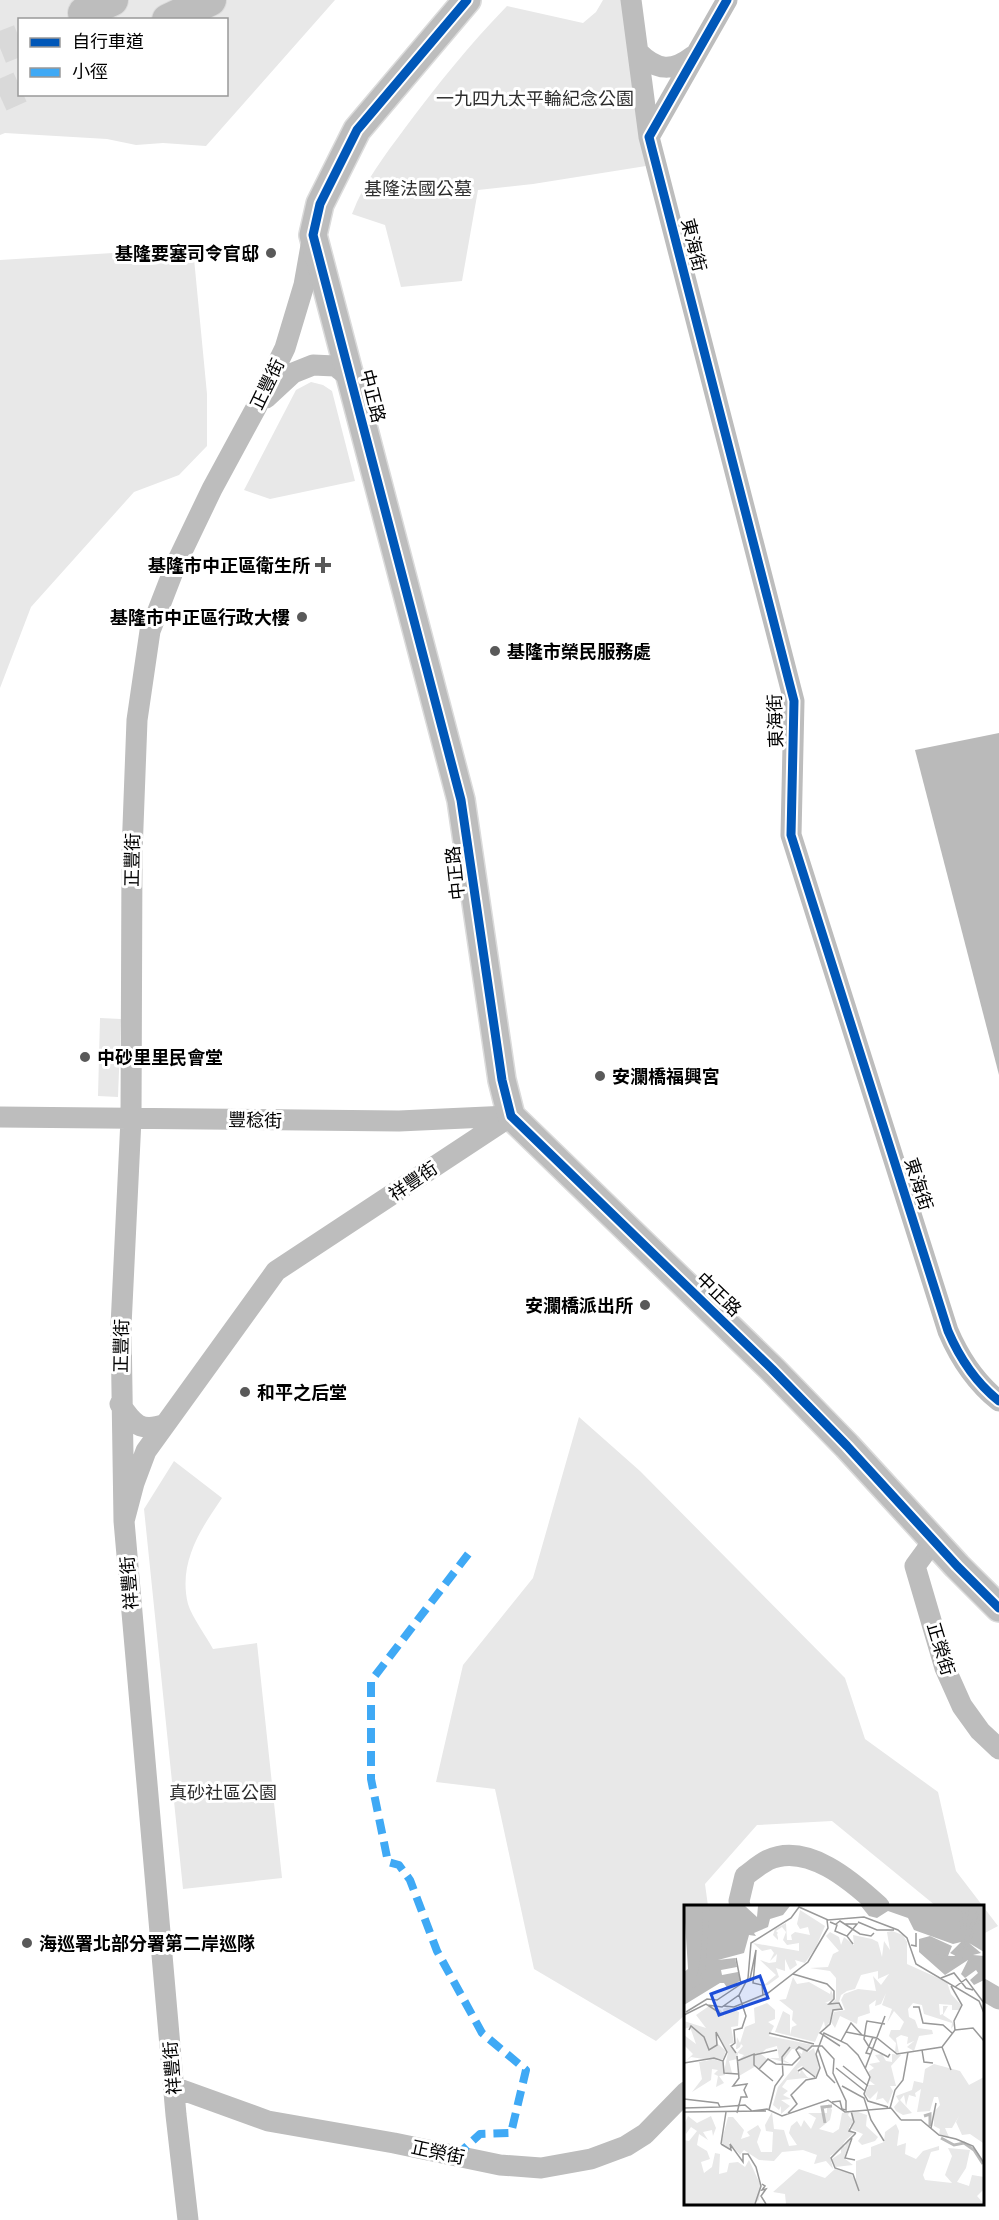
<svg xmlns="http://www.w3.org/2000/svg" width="999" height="2220" viewBox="0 0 999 2220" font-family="'Work Sans','Noto Sans TC',sans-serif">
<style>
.green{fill:#e8e8e8;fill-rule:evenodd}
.water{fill:#bababa}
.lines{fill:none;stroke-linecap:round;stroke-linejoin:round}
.highway-tunnel{stroke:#d9d9d9;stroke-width:32;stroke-dasharray:32 16;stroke-linecap:butt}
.major-casing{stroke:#dbdbdb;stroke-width:30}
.highway-casing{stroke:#dbdbdb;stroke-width:34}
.minor{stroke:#bdbdbd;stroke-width:21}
.major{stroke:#bdbdbd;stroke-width:27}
.highway{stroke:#bdbdbd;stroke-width:32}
.quiet{stroke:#3fa9f5;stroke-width:8;stroke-dasharray:15 8;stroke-linecap:butt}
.cycleway-casing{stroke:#fff;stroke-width:13}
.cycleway{stroke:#0057b8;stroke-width:9}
.poi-dot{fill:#595959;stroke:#fff;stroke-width:2}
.labels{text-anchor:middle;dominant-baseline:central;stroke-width:6;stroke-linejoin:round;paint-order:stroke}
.park-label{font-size:18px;fill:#2d2d2d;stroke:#fff}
.street-label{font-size:18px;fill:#000;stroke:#fff}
.poi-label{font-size:18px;font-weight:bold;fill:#000;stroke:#fff;text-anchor:start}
.inset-river{fill:none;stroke:#bababa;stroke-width:3}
.inset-road{fill:none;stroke:#999;stroke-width:1.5}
.view{fill:#1d4ed8;fill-opacity:0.15;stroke:#1d4ed8;stroke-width:3}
.inset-edge{fill:none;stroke:#000;stroke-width:3}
</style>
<rect width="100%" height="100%" fill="#fff"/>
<!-- green -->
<path class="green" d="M0 0H335L206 146 163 143 136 145 107 139 5 133 0 135ZM20 20H226V94H20Z
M603 0H623L646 166 533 184 478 190 462 281 401 287 385 225 352 214C364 182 385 155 405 128 437 85 470 44 507 6L583 23 596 12Z
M193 248 207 394V446L179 475 134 492 31 607 0 688V260Z
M311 382 323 385 332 391 355 481 270 499 244 490 296 390Z
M100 1018 121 1019 118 1097 98 1096Z
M579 1417 640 1471 845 1678 865 1739 938 1792 956 1871 998 1926 983 1934 982 1906H936L832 1821 757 1825 705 1884 708 1906H686L685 2015 656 2041 534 1969 495 1789 436 1782 463 1665 533 1578Z
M174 1461 222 1498C200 1530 178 1563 188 1604 192 1617 206 1636 213 1649L257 1643 282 1878 183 1889 144 1509Z"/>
<!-- water -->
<path class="water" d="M999 733V1075L915 750Z"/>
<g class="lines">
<!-- highway-tunnel -->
<path class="highway-tunnel" d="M0 48 20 40
M0 96 20 87"/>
<defs>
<path id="major" d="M467 0 357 130 320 204 313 235 461 800 502 1080 511 1116 772 1369 847 1446 957 1566 999 1608"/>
<path id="highway" d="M84 13 112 0
M168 20 210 0"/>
</defs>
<!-- major casing -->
<use href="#major" class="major-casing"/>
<!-- highway casing -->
<use href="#highway" class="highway-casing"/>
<!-- minor -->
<path class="minor" d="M631 0 649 137
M727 0 649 137 794 701 791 835 948 1331C960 1359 975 1382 999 1401
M638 52C657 71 672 72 693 56
M266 398 293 373 313 365 335 366 352 379
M0 1117 399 1121 509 1116
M120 1404C133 1424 141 1433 165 1424
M124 1521 121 1326 131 1119 132 853 137 720 150 631 176 564 212 489 257 406 285 348 304 285 312 240
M934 1540 915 1566 945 1668 962 1706 980 1731 999 1749
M740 1906 739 1901 745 1876C752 1871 760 1864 768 1860 807 1842 852 1881 879 1906
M982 1989 999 1999
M174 2087 268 2121 394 2143 500 2165 541 2168 591 2159 626 2146 645 2134 686 2092
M188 2220 176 2115 124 1521 134 1483 146 1451 276 1271 511 1116"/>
<!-- major -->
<use href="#major" class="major"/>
<!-- highway -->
<use href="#highway" class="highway"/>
<!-- quiet -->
<path class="quiet" d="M456 2156 480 2134 511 2133 526 2070 482 2033 437 1951 410 1880 399 1865 388 1862 371 1779V1681L469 1553"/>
<defs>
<path id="cycleway" d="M467 0 357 130 320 204 313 235 461 800 502 1080 511 1116 772 1369 847 1446 957 1566 999 1608
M727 0 649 137 794 701 791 835 948 1331C960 1359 975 1382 999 1401"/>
</defs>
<!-- cycleway casing -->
<use href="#cycleway" class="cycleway-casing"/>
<!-- cycleway -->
<use href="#cycleway" class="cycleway"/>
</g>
<!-- markers -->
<g class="poi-dot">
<circle cx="271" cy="253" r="6"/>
<path d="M320 556h6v6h6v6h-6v6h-6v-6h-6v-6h6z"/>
<circle cx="302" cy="617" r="6"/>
<circle cx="495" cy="651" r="6"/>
<circle cx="85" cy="1057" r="6"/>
<circle cx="600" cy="1076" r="6"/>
<circle cx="645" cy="1305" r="6"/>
<circle cx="245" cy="1392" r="6"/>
<circle cx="27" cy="1943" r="6"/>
</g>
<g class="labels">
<!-- park labels -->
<g class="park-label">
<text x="535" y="98">一九四九太平輪紀念公園</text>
<text x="418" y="188">基隆法國公墓</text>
<text x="223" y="1792">真砂社區公園</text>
</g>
<!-- street labels -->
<g class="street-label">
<text transform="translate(694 245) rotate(76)">東海街</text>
<text transform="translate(267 384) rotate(-64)">正豐街</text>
<text transform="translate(373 396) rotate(76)">中正路</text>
<text transform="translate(775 721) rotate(-92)">東海街</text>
<text transform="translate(132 860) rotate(-89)">正豐街</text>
<text transform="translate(455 873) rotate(-96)">中正路</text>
<text transform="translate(255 1120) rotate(1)">豐稔街</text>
<text transform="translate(413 1181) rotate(-34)">祥豐街</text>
<text transform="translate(919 1184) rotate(72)">東海街</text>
<text transform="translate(719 1294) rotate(44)">中正路</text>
<text transform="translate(121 1346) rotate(-89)">正豐街</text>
<text transform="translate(129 1583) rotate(-95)">祥豐街</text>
<text transform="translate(941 1649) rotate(73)">正榮街</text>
<text transform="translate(172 2068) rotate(-95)">祥豐街</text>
<text transform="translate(438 2152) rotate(12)">正榮街</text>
</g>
<!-- poi labels -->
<g class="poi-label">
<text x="259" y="253" text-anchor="end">基隆要塞司令官邸</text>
<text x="310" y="565" text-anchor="end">基隆市中正區衛生所</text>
<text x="290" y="617" text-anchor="end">基隆市中正區行政大樓</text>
<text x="507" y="651">基隆市榮民服務處</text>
<text x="97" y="1057">中砂里里民會堂</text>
<text x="612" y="1076">安瀾橋福興宮</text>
<text x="633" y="1305" text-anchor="end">安瀾橋派出所</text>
<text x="257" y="1392">和平之后堂</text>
<text x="39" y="1943">海巡署北部分署第二岸巡隊</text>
</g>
</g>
<!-- overview -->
<g transform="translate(684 1905)">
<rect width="300" height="300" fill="#fff"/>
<path d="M116 5 141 21 132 42 121 58 111 55 113 60 106 65 101 54V66L92 63 95 72 84 80 79 81 92 70 76 55 85 58 92 57 93 49 86 56 90 48 87 44 78 46 69 38 115 46V38L103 40 99 35 102 27 98 22 92 26 94 28 93 29 94 33V35L89 30 91 24 102 18 103 35H108L107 30 111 27 126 30 124 22 116 24 113 19ZM208 26 219 30 223 37V59L263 77 267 89 277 100 276 105H268V100L255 99 256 110 259 109V101H264L259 110 268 116 270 120 267 124 268 118 240 109 238 100 229 98 224 104 225 112 231 115 234 123 248 125 249 129 235 131 230 146 223 142 230 136 223 139 224 132 217 130 212 133 215 148 211 147 212 138 205 131 207 125H216L220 117 210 106 203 118 208 104 198 100 202 88 197 99 191 101 192 95 185 100 186 108 174 112 173 119 156 111 151 123 147 117 150 107 161 105 157 95 160 89 174 84 192 86 189 71 197 80 205 69 194 74V66L177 70 171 84 163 86 157 90 155 97 146 100 152 94V73L146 66 126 63 144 62 149 49 155 46 142 31 146 27 155 32 157 40 160 32 170 40 169 30 188 34 194 37 198 52 200 36 206 45 203 27ZM109 72 113 79 125 77 146 89 147 84 150 94 141 98 155 99 158 104H150L144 120 141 122 140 116 131 137 91 127 99 106 106 110V130L108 122 113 120 108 115 109 106 95 95 102 94ZM83 98 91 105V114L84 117 90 121 85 131 129 140 124 145 108 144 100 155 107 159 85 153H95L93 141 82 144 77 149 83 154 75 163 72 161 55 171 54 156 60 150 54 148 53 154 45 156 48 168 40 167 44 147 31 126 34 139 42 146 39 154 32 155 39 157 41 170 35 171 40 178 32 182 34 171 30 169 34 165 28 164 27 175 8 187 18 174 15 157 26 155 7 152 0 158 9 149 0 140V130L12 139 6 122 0 124V116L22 123 12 110 25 101 37 105 41 112 39 104 43 102 55 107 54 121 47 122 50 138 45 139 53 148 59 141 57 139 56 142 53 144H52L53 132 56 138 61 122 71 118 70 103ZM130 143 135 164 132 172 118 161 113 164 116 169 117 164 124 173 130 172 103 175 98 182 104 186 99 190 107 194 97 195 106 201 97 209V201L95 205 89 200 94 182 116 155 114 146 118 149 119 144 124 147ZM198 149 202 156 208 157V149L217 150 207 161 212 181H206L209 186 204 199 199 193 192 195 194 186 186 194 181 189 185 180H191L186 176 184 167 190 163 185 159 196 157 191 150ZM250 159 276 166 285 180 300 172 299 238 286 229 278 230 272 217 275 211 268 223H261L265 232 255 229 256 224 250 221V207L256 200 254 192H250L246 206 233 207 237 184 231 188 232 192 225 190 222 201 220 190 216 195 228 208 219 210 212 206 210 202 215 196 212 191 228 185 230 176 239 178 241 164ZM145 199 148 205 146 215 135 224 149 228 155 224 158 208 166 206 164 210 169 216 165 223 170 228 162 235 159 239 161 242 163 235 167 233 160 253 169 260 151 262 148 254 157 248V244L146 251 149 264 142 256 130 259 133 250 119 245 98 247 90 256 75 255 60 245 56 250 45 237 46 244 37 239 44 212H49L60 225 57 234 66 231 63 227 74 220 77 225 73 237 77 247H88L89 227 82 226 81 220 88 207 90 224 100 225 105 241 113 240 105 228 107 221 113 216 117 222 120 215 127 224 132 213 124 208H143V203L137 205ZM168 205 183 210 182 221 194 232 191 236 178 240 174 236 179 229 167 224ZM4 211 13 218 27 211 32 223 29 231 28 225 19 227 24 235 15 229 13 240 23 246 26 254 17 257 20 268 28 262 31 248 36 249 35 269 43 267 45 258 54 257 61 262 65 255 77 281 75 295 69 299H0V235L5 236 13 226 7 222 2 229 0 220ZM212 219 215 226 213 241 222 238 221 249 232 254 239 246 255 241V245L247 247 239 270 241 275 268 278 261 270 268 251 264 243 286 245 282 263 273 277 285 281 288 270 300 272V284L293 291 300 299H102L101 289 89 287 115 264 141 273 151 264 166 268 172 276V256L187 251V242L200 237 201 227Z" fill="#e8e8e8"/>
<path d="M0 1H61L73 12 74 1H106L99 10 86 14 84 22 70 28 72 31 65 30 60 48 34 55 51 53 53 62 37 65 38 70 54 67 57 75 44 84 40 78H36L0 100V67L4 64ZM177 1H300V47L285 38 297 48 289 50 300 51V75L290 80 286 75 294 68 292 65 281 73 277 69 284 55 261 70 235 47V34L246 31 268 41 264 51H272L266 48 277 37 269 39 230 25 224 13 204 6 193 13 185 11Z" fill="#bababa"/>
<path class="inset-river" d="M20 1 21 20M276 1 279 39M286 24 297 1M253 51 271 53 278 44M264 53 273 54 277 49 284 1M248 56 253 51 276 55 300 3M0 87 15 70 20 40M0 88 12 78 18 64 21 1M0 91 13 82 20 68 24 1M240 211 246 209V221M141 218 138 202 148 201M257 233 270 240 280 238 290 245 299 259"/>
<path class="inset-road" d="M146 17 153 20 151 26 163 31 169 39M174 17 193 25H210M152 19 156 16 176 29 187 31 190 28M160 19H173L163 31M227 40 232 41V28M109 69 143 79 150 86V94L145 99 155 98 158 104 149 105 146 119 136 128 156 141M257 73 270 68 282 83 289 85M66 74 72 45 69 78 78 80 79 90M271 82 282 74 300 98M23 100 38 102 55 90 64 73 67 38 107 13 115 2 144 15 180 12 214 25 223 33 232 59 295 96 300 108M40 101 50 102 84 88 124 57 144 23 143 15M229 102H235L239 118 259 120 268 128M2 107 23 94 33 95 57 79 52 53M0 110 22 99 36 108M182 120 180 134 185 142 204 152 206 149M182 120 183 116 201 119M5 125 7 121 20 132 25 145 33 140 32 127 43 147 39 156M271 125 289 123 300 136M162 127 193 133 213 149 258 142 271 125 270 116 278 100 267 81M85 128 130 139M157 136 167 118 178 130M258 142 267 165M134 144 143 170 151 178M238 145 240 157 249 158M52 148 47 141 51 138 50 125 58 123 62 111 55 90M186 149 182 148 189 132M70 150 93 145M53 151 55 173 49 181 63 179 60 185 63 192H57L53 208M53 156 70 149V160L89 176M0 158 30 153 39 156 40 168 54 169M159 161 184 181M152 163 181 186M75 164 84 154 92 159 108 160 116 152 112 145 115 142 123 146 128 141H138L150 154 149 168 162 196V205L158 204 156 196 148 197M181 164 201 111M114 166 119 163 131 172M158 181 180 193 187 215 200 236M0 194 34 198 36 202 61 200 68 206 83 204 98 211 144 195 161 207 207 203 217 215M0 203 36 202M206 203 211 185 219 175 224 147M85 205 91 181 99 170 98 152 106 142M167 206 170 217 165 226 172 228M0 207 82 206M104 208 113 199 107 190 122 175 132 173 136 163 132 149 140 128 163 139 174 150 186 172 180 189 184 196 204 202M217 215H237L255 230 272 234M247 223 252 198M172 228 147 253 151 263 169 269 175 286M168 233 161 253 171 255M272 234 289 241 300 258M37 239 47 245 46 239 59 257V249H64L72 262 77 281 71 299M37 239 42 207M78 279 81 281 78 285 82 284 77 291 82 299"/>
<path class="view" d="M76 71 84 93 35 110 27 89Z"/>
<rect width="300" height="300" class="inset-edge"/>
</g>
<!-- legend -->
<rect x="18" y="18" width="210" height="78" fill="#ffffff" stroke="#999999" stroke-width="1.5"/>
<rect x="30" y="38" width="30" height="9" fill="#0057b8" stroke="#999999" stroke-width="1.5"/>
<text x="72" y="48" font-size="18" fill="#000000">自行車道</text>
<rect x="30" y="68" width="30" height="9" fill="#3fa9f5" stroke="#999999" stroke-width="1.5"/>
<text x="72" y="78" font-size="18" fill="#000000">小徑</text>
</svg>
